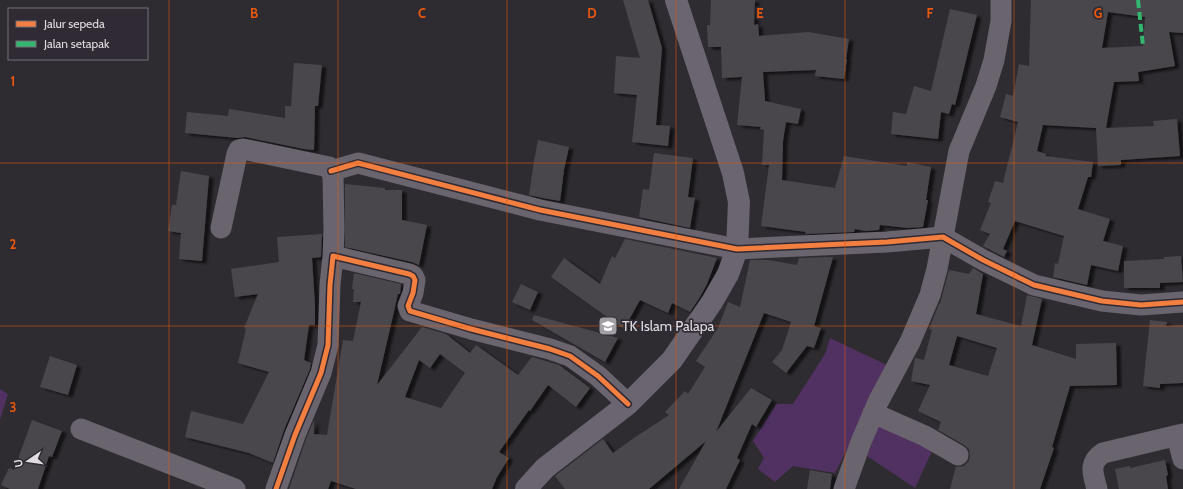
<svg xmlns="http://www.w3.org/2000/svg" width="1183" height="489" viewBox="0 0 1183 489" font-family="Cabin,sans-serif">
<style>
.green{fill:#503161}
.building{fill:#49474b;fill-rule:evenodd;filter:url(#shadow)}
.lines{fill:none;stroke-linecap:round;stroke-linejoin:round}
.minor{stroke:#6a646e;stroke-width:21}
.primary{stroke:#6b6471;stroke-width:22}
.quiet{stroke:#33b770;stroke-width:4;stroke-dasharray:8 4;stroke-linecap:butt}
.cycleway-casing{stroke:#2f2a33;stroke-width:8}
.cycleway{stroke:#f27e40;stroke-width:5}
.grid{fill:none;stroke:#e8590c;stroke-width:1;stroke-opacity:0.55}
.labels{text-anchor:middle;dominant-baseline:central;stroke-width:3.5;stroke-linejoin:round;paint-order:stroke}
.poi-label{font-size:14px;fill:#e0dce2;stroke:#2f2a33;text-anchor:start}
.grid-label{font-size:13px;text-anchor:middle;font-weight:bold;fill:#e8590c;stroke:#2f2a33;stroke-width:3.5;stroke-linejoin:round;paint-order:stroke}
</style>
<defs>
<filter id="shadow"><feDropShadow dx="4.5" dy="2.5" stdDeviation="1" flood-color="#0009"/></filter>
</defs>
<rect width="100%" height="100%" fill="#2f2c31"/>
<!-- green -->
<path class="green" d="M830 338 889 366 835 473 793 466 775 482 758 469 764 458 753 441 776 404H793L825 354Z
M0 389 8 394 0 420Z
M880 422 932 451 915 488 867 456Z"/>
<!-- building -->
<path class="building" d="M623 0H648L662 48 656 125 670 126 668 146 632 142 637 95 614 93 616 56 640 58Z
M711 0H755L754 25 758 24 759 36 808 32 849 39 846 59H847L844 79 815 76 816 70 763 72 765 101 801 109 798 124 786 122 783 141 782 180 835 188 844 156 907 166V162L931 167 926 200H928L923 227 908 228 880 225 879 230 866 231 855 229 854 232 805 234 806 232 761 226 769 165H762L764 130 760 129 761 127 737 125 742 77 722 78 721 47H708L707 25H710Z
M1031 0H1183V33L1169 32 1175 66 1138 72 1139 81 1114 82 1106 128 1154 126 1153 121 1177 119 1180 156 1121 160V165L1098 166 1096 128 1043 125 1037 151 1046 154V156L1093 162 1091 177H1088L1078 209 1110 219 1103 241 1123 246 1118 271 1091 265 1087 285 1053 277 1055 263 1058 264 1064 236 1015 221 1003 249 1007 251 1004 257 983 246 990 234 980 230 991 203 988 202 995 181 1003 183 1018 122 1000 117 1006 94 1013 96 1019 64 1029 66ZM1108 12 1145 17 1143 46 1102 48Z
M950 9 977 15 955 105 952 104 949 114 941 112 938 139 891 134 893 112 906 114 914 86 931 91Z
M294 63 322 65 318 106H315L314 150 304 149 245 137 238 138 185 133 187 112 228 116 229 109 285 118V106H291Z
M538 140 569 147 564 170 560 201 543 198 529 195 534 161Z
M654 153 693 158 688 197 695 198 690 228 639 217 643 189 649 190Z
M181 171 209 176 202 261 179 259 181 233 168 231 172 205H176Z
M345 184 385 188V190H402V220L427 225 419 265 412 262 345 247Z
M322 234 321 257 312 258 315 305V325H309L304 360 311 363 310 369 284 430 273 463 249 453 185 437 191 411 243 424 269 372 238 363 246 329 244 328 258 294 235 297 231 269 279 262 277 237Z
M625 239 717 258 707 284 700 297 690 312 672 303 668 313 640 300 624 329 551 277 564 258 600 284 612 256 615 258Z
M1181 256 1183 282 1160 283V288H1124V261L1164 259V257Z
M833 257 814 326 821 328 814 348 807 346 786 373 772 362 782 350 791 322 764 313 716 432 751 388 772 400 756 427 752 424 737 458 740 460 726 489H679L706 441 649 489H565L555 476 603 439 613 453 634 438 669 415 665 412 685 391 688 394 705 367 696 361 718 328 728 302 740 307 750 260H768L797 265 799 258Z
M973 268 983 274 976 314 1021 326 1027 295 1042 299 1032 345 1076 359V344L1116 343 1117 385 1070 386 1052 447 1054 448 1040 489H950L956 466 958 467 964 466 969 461 970 455 969 449 964 445 938 430 941 422 918 411 930 385 911 381 915 358 924 360 932 330 929 329 939 304H940L949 270 969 274ZM957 336 997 348 988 376 949 365Z
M354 273 401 284 400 294H398L377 385 422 327 446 334 470 353 476 345 518 375 532 357 559 365 590 388 576 407 548 385 530 411 529 410 499 452 509 458 497 477 492 489H356L331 481 328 489H289L306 439 314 420V434L327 435 343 340 353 341 361 302H353L354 289H352ZM440 354 465 373 441 408 405 397 419 360 430 368Z
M521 284 538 292 530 310 512 302Z
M534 315 618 338 605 362 532 320Z
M1150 320 1167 322 1166 326 1183 325V383L1160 384V388L1143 386Z
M50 356 77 365 68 395 40 387Z
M32 420 62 431 52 457 49 456 38 489H10L1 485 9 468 14 470Z
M1165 460 1168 475 1166 476 1168 489H1119L1115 469 1130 466V468Z
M810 470 832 474 830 489H807Z"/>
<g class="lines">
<!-- minor -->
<path class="minor" d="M331 171 358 163 540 210 737 249 887 242 943 237 983 260 1034 285 1102 301 1141 305 1183 302
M221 228 237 154 239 150 243 149 329 167 333 176 334 230 333 256
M873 413 925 436 958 455
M81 429 235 489
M1177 436 1183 459
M276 489 295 435 321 373 328 345 330 285 333 256 409 274 413 276 415 280 413 293 408 306 410 311 471 329 550 349 570 356 598 376 628 404
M844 489 861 442 878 402 910 342 930 295 937 269 959 151 986 86 994 60 1001 21V0
M1097 489C1093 474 1088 463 1103 453L1183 434"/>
<!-- primary -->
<path class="primary" d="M526 489 545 468 628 404 672 360 712 302 728 274 737 249 739 202 733 173 676 0"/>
<!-- quiet -->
<path class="quiet" d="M1138 0 1143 46"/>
<defs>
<path id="cycleway" d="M331 171 358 163 540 210 737 249 887 242 943 237 983 260 1034 285 1102 301 1141 305 1183 302
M276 489 295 435 321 373 328 345 330 285 333 256 409 274 413 276 415 280 413 293 408 306 410 311 471 329 550 349 570 356 598 376 628 404"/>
</defs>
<!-- cycleway casing -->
<use href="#cycleway" class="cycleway-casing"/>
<!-- cycleway -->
<use href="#cycleway" class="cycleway"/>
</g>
<!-- grid -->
<path class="grid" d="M169 0V489M338 0V489M507 0V489M676 0V489M845 0V489M1014 0V489M0 163H1183M0 326H1183"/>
<!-- icons -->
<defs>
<symbol id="school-square" viewBox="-11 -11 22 22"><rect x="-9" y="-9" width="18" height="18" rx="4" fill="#a29ea4" stroke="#2f2a33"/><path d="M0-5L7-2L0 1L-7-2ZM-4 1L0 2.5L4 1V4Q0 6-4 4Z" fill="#fff"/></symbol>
</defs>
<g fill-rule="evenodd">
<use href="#school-square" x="597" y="315" width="22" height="22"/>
</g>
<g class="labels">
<!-- poi labels -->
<g class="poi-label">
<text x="622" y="326">TK Islam Palapa</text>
</g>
</g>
<g class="grid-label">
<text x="254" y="18">B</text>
<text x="422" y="18">C</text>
<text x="592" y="18">D</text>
<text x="760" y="18">E</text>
<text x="930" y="18">F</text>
<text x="1098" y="18">G</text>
<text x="13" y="86">1</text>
<text x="13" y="249">2</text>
<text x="13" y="412">3</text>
</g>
<!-- legend -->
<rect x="8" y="8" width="140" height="52" fill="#2f2a33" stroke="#767179"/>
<rect x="16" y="21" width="20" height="6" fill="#f27e40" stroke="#767179"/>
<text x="44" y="28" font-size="12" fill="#e0dce2">Jalur sepeda</text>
<rect x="16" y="41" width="20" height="6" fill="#33b770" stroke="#767179"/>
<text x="44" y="48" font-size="12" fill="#e0dce2">Jalan setapak</text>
<!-- north arrow -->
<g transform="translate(28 461) rotate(257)" stroke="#2f2a33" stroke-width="3" paint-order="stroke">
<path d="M0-3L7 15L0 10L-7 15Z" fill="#e0dce2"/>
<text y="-6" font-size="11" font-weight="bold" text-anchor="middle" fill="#e0dce2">U</text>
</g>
</svg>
